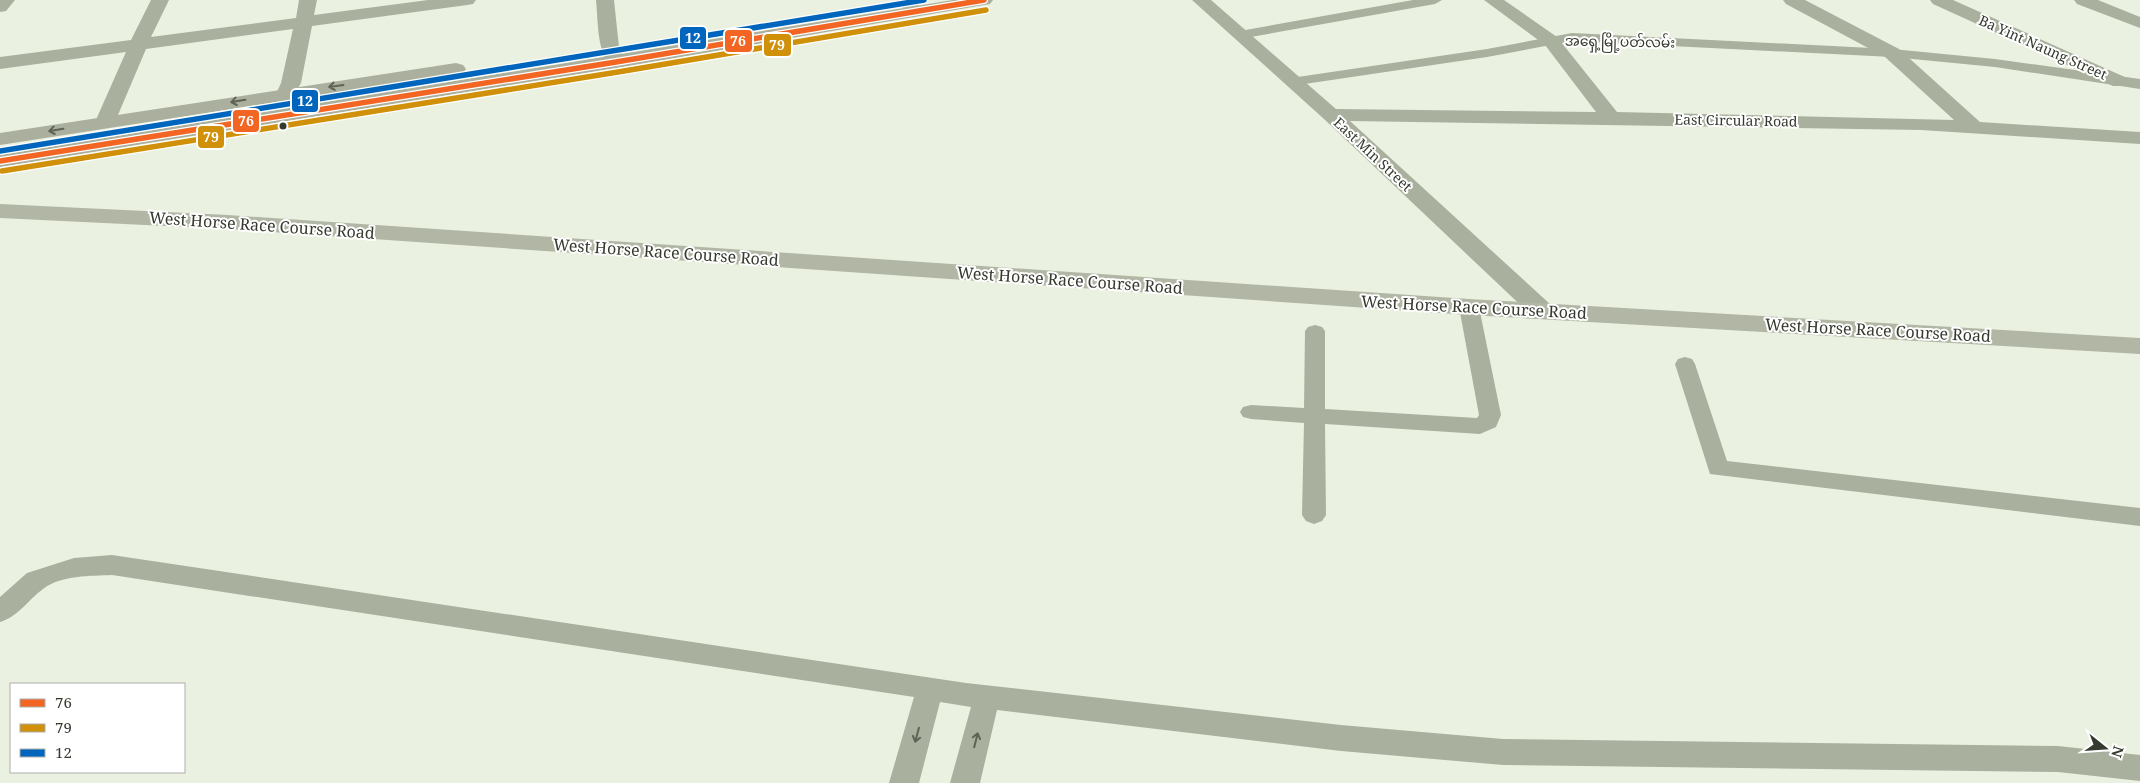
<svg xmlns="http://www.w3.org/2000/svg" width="2140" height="783" viewBox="0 0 2140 783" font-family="'Noto Serif','Noto Sans Myanmar',serif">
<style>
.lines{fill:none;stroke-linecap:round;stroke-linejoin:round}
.lane{fill:#aab09e;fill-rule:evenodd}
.street{fill:#aab09e;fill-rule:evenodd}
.secondary{fill:#b1b7a4;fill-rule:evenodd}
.primary{fill:#aab09d;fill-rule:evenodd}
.bus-1-casing{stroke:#fff;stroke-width:8}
.bus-2-casing{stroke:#fff;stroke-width:8}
.bus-3-casing{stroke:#fff;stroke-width:8}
.bus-1{stroke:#f26522;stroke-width:5.5}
.bus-2{stroke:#d09009;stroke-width:5.5}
.bus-3{stroke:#0065bd;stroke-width:5.5}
.oneway{stroke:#5e6355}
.bus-dot{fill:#35392e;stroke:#fff;stroke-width:2}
.labels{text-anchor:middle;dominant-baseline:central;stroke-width:4;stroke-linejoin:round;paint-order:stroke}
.far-street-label{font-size:14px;fill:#35392e;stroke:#fff}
.street-label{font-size:16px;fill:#35392e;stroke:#fff}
.line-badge{stroke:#fff;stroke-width:2}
.badge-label{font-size:14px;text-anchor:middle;font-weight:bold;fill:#fff}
</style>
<rect width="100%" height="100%" fill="#ebf1e0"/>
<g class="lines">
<!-- lane -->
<path class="lane" d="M1413 0H1442L1435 4 1240 39 1233 35 1240 31Z
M1572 33 1892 49 1995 59 2140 79V89L1995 67 1892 57 1572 41 1487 57 1291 86 1284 82 1291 78 1487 49Z
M1469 301 1476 303 1479 307 1501 415 1496 427 1480 434 1325 424 1326 515 1322 521 1314 524 1306 521 1302 515 1304 423 1251 419 1243 417 1240 412 1243 407 1251 405 1304 408 1305 331 1308 327 1315 325 1322 327 1325 331V409L1477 418 1479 415 1459 307 1462 303Z
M1685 357 1692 359 1695 364 1727 461 2140 508V526L1710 474 1675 364 1678 359Z
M112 555 966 683 1341 725 1503 739 2058 746 2140 755V781L2058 772 1503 765 1341 751 997 710 980 783H950L971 707 940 702 919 783H889L914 697 112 575C91 576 61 575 43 589 28 600 18 617 0 622V597L27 573 74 558Z"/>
<!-- street -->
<path class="street" d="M0 0H15L6 11 0 12Z
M151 0H169L151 37 296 18 299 0H317L314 15 428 0H476L473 4 467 5 312 26 301 83 293 98H279L276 94 281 83 293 29 146 49 115 122 112 126 105 128 98 126 95 122 126 52 0 69V57L131 40Z
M596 0H614L619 47 625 62 623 66H609C597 48 598 21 596 0Z
M897 0H915L923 11 920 15H908Z
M1192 0H1211L1336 109 1596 112 1545 45 1484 0H1504L1557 37 1617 112 1954 120 1885 57 1786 4 1783 0H1805L1899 49 1980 122 2140 132V144L1921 130 1350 121 1551 305 1555 311 1551 317 1542 319 1533 317 1324 119Z
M1930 0H1953L2127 78 2130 82 2127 86H2113L1933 4Z
M2074 0H2098L2140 17V28L2077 4Z"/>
<!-- secondary -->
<path class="secondary" d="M0 204 228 215 1469 299 2140 338V354L1469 315 228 229 0 218Z"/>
<!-- primary -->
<path class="primary" d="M953 0H993L990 4 984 5 616 68 0 167V155Z
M456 63 463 65 466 69 463 73 0 145V133Z"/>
<defs>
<path id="bus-1" d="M0 161 616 62 984 0"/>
<path id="bus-2" d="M2 171 618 72 986 10"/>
<path id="bus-3" d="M0 151 924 0"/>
</defs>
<!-- bus-1 casing -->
<use href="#bus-1" class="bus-1-casing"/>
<!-- bus-2 casing -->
<use href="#bus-2" class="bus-2-casing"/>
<!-- bus-3 casing -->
<use href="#bus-3" class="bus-3-casing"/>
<!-- bus-1 -->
<use href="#bus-1" class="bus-1"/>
<!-- bus-2 -->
<use href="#bus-2" class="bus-2"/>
<!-- bus-3 -->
<use href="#bus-3" class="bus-3"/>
</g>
<!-- one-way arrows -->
<defs><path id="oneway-shaft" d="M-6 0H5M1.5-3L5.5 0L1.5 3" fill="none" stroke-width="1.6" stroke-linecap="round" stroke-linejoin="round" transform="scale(1.25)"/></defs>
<g class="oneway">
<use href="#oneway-shaft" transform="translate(336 86) rotate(172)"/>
<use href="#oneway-shaft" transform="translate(238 101) rotate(171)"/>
<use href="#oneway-shaft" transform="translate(56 130) rotate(171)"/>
<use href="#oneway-shaft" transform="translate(917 735) rotate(105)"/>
<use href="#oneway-shaft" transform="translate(976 740) rotate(-76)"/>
</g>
<!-- markers -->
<circle class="bus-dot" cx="283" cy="126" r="4.5"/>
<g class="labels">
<!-- far-street labels -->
<g class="far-street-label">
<text transform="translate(1620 41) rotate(1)">အရှေ့မြို့ပတ်လမ်း</text>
<text transform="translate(2043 47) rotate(24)">Ba Yint Naung Street</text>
<text transform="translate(1736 120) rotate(1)">East Circular Road</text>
<text transform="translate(1373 154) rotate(43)">East Min Street</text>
</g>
<!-- street labels -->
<g class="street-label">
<text transform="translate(262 225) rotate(4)">West Horse Race Course Road</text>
<text transform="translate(666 252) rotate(4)">West Horse Race Course Road</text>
<text transform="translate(1070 280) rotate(4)">West Horse Race Course Road</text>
<text transform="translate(1474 307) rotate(3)">West Horse Race Course Road</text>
<text transform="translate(1878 330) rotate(3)">West Horse Race Course Road</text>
</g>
</g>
<g class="line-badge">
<rect x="679" y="26" width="28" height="24" rx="5" fill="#0065bd"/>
<rect x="724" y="29" width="29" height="24" rx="5" fill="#f26522"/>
<rect x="763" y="33" width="29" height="24" rx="5" fill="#d09009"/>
<rect x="291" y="89" width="28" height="24" rx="5" fill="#0065bd"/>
<rect x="232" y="109" width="28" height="24" rx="5" fill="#f26522"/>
<rect x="197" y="125" width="28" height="24" rx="5" fill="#d09009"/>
</g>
<g class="badge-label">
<text x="693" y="43">12</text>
<text x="738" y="46">76</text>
<text x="777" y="50">79</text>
<text x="305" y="106">12</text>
<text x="246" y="126">76</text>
<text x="211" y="142">79</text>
</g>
<!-- legend -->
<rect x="10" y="683" width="175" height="90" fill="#ffffff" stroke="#aeb0ab"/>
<rect x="20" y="699" width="25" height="8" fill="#f26522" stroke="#aeb0ab"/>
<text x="55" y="708" font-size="15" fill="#35392e">76</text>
<rect x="20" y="724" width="25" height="8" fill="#d09009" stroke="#aeb0ab"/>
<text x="55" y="733" font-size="15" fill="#35392e">79</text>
<rect x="20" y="749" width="25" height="8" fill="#0065bd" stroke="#aeb0ab"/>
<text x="55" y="758" font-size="15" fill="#35392e">12</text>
<!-- north arrow -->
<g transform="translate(2105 748) rotate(107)" stroke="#ffffff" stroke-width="4" paint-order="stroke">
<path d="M0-4L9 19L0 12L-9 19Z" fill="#35392e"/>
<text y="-8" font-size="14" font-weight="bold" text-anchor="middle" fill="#35392e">N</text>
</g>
</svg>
